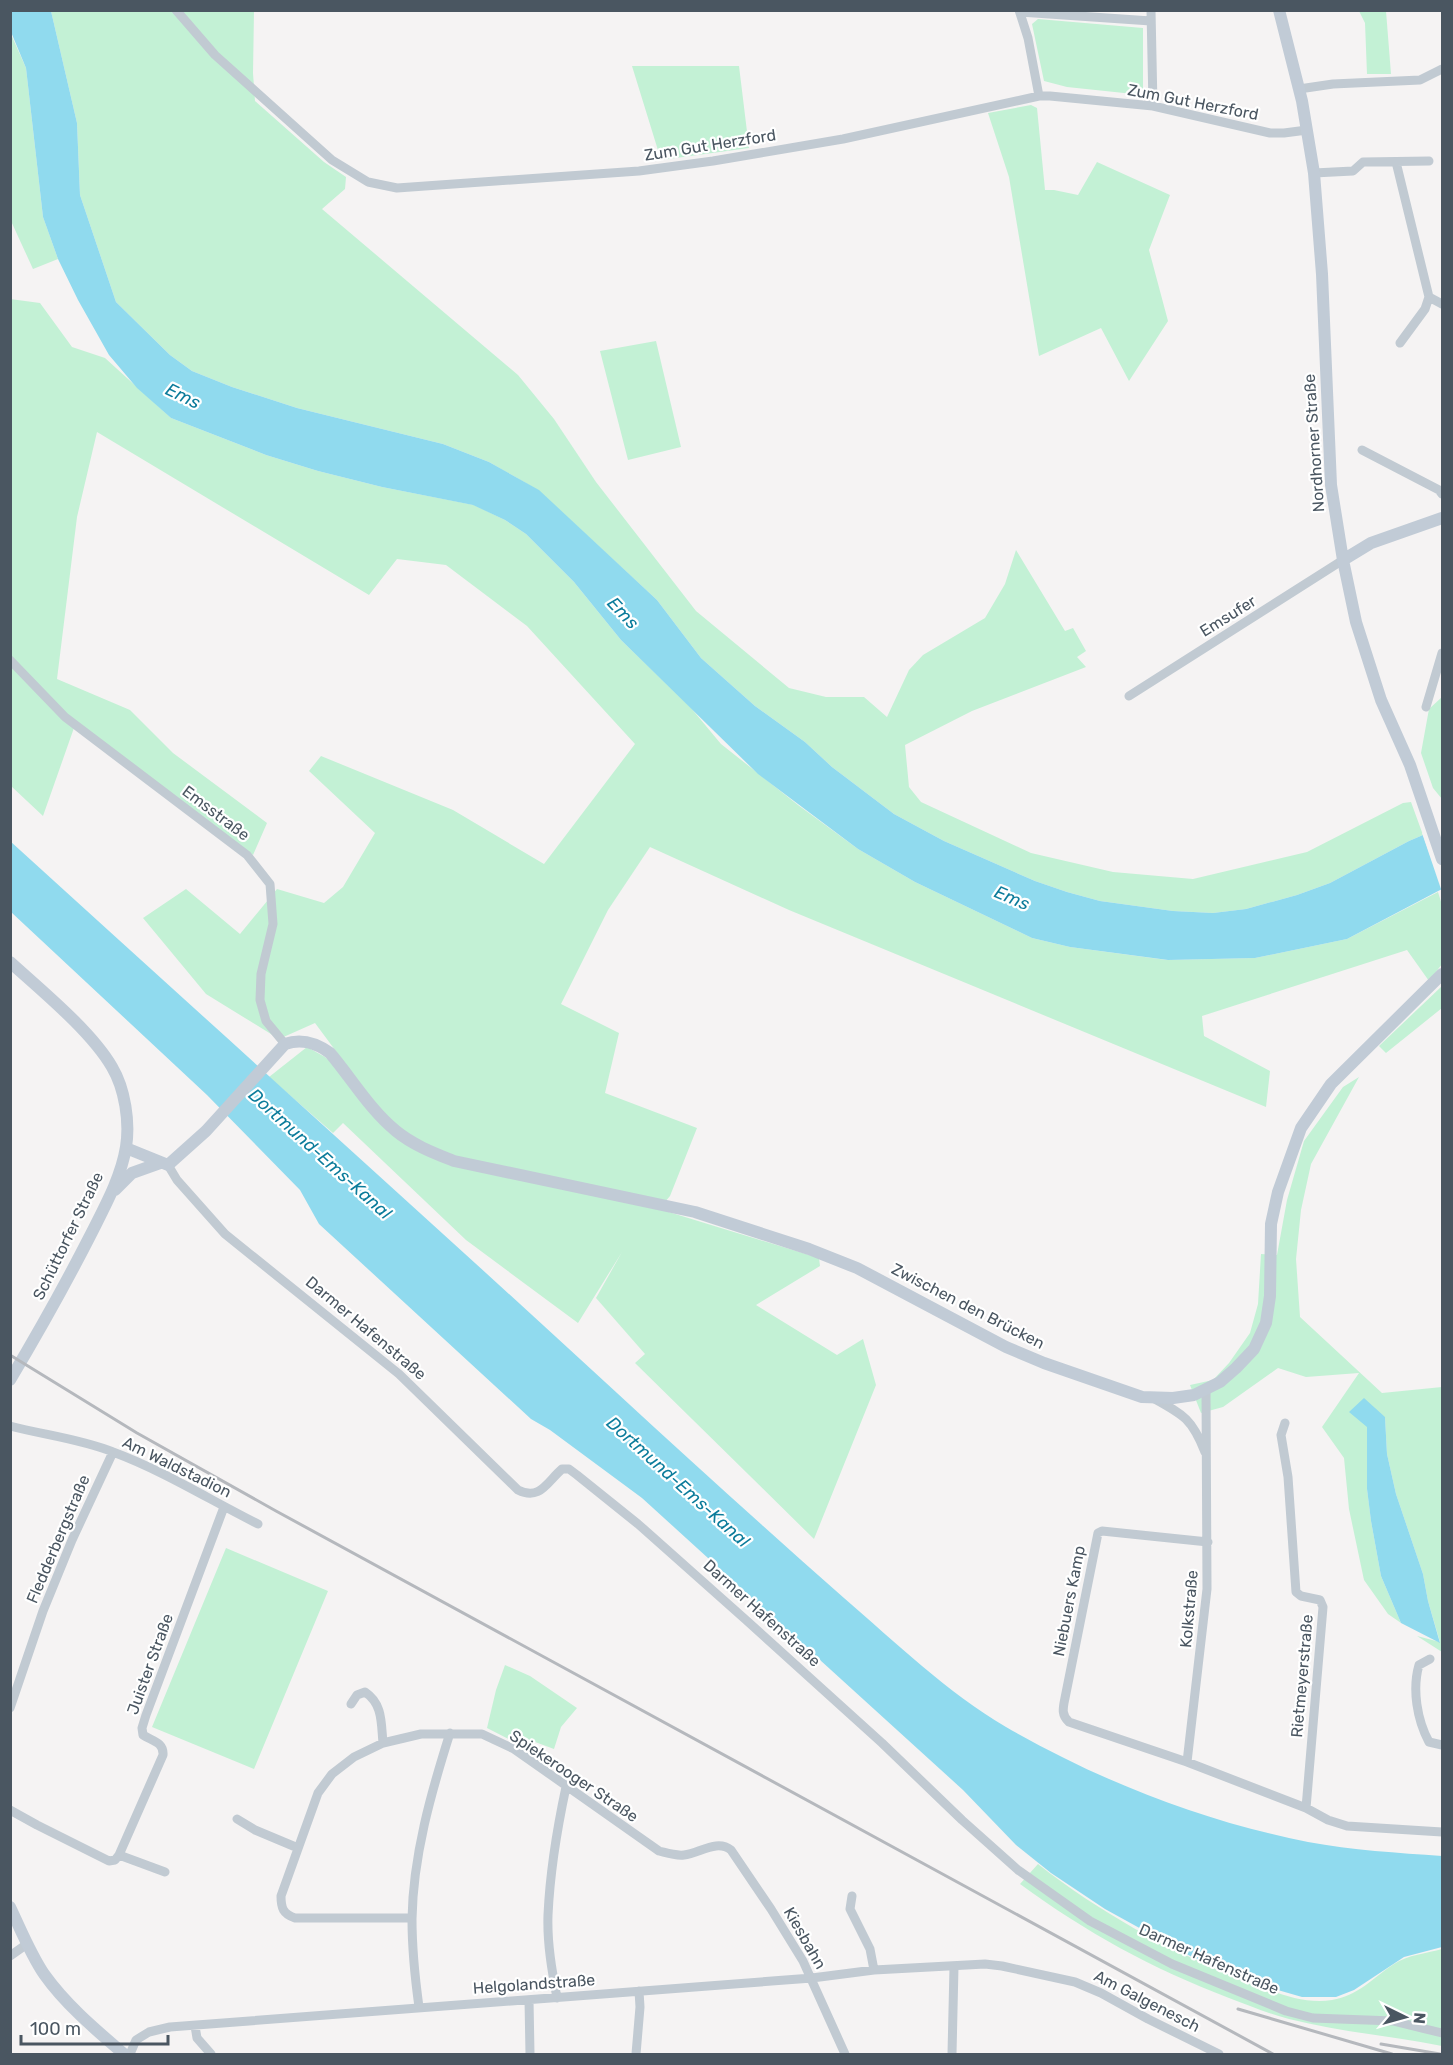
<svg xmlns="http://www.w3.org/2000/svg" width="1453" height="2065" viewBox="0 0 1453 2065" font-family="Rubik,sans-serif">
<style>
.green{fill:#c3f1d5}
.water{fill:#90daee}
.pier{fill:#f5f3f3}
.lines{fill:none;stroke-linecap:round;stroke-linejoin:round}
.street{stroke:#c1cad2;stroke-width:9}
.secondary{stroke:#c1cbd6;stroke-width:12}
.rail{stroke:#b5b8bd;stroke-width:3}
.labels{text-anchor:middle;dominant-baseline:central;stroke-width:4.5;stroke-linejoin:round;paint-order:stroke}
.street-label{font-size:16px;fill:#4a5661;stroke:#fff}
.water-label{font-size:18px;font-style:italic;fill:#0c7c9b;stroke:#fff}
</style>
<rect width="100%" height="100%" fill="#f5f3f3"/>
<!-- green -->
<path class="green" d="M51 11H254L253 73 255 101 324 162 346 177 345 189 322 209 518 375 554 419 596 482 696 611 789 688 826 697H864L887 717 909 670 923 655 985 618 1005 584 1016 550 1065 631 1073 628 1086 651 1077 657 1086 667 972 711 905 745 909 787 921 802 1031 853 1113 872 1193 879 1307 852 1403 803 1411 802 1423 835 1409 841 1330 883 1297 895 1246 909 1213 913 1173 911 1100 901 1067 892 1035 881 944 841 894 814 832 767 805 742 755 706 701 658 657 600 538 490 489 462 443 444 297 408 232 387 192 371 170 355 116 302 80 195 77 123Z
M1359 11H1386L1391 74H1367L1365 23Z
M1038 19 1143 28V95L1067 87 1044 81 1032 24Z
M10 32 26 68 43 217 58 259 33 269 11 221Z
M632 66H739L749 148 661 160Z
M1031 105 1037 108 1045 190H1054L1078 195 1097 162 1170 195 1149 250 1168 321 1129 381 1101 328 1039 356 1009 177 988 113Z
M10 299 40 303 72 347 105 358 171 418 266 455 318 471 382 487 474 505 505 520 526 534 574 582 621 640 691 708 721 744 798 805 858 849 915 882 1032 938 1070 947 1167 960 1255 958 1347 939 1438 892 1442 905V964L1429 981 1407 950 1202 1016 1204 1036 1270 1071 1266 1107 789 910 650 847 608 910 561 1004 619 1033 605 1093 697 1128 670 1196 659 1209 819 1258 820 1266 756 1305 837 1355 863 1339 876 1385 814 1539 635 1363 645 1354 596 1298 622 1252 578 1323 466 1240 343 1123 333 1133 269 1077 307 1047 325 1057 364 1089 315 1023 279 1039 206 994 143 918 186 889 240 934 277 889 324 903 343 887 375 833 309 771 321 756 453 810 544 864 635 744 527 626 446 565 397 559 369 595 97 432 77 517 57 679 130 710 173 753 267 823 253 855 75 725 43 816 11 786Z
M656 341 681 447 628 460 600 351Z
M1442 697V799L1433 788 1421 753 1429 709Z
M1442 986V1008L1386 1053 1379 1046Z
M1359 1077 1311 1164 1301 1210 1296 1259 1300 1317 1382 1393 1442 1387V1652L1417 1636 1440 1642 1428 1601 1423 1574 1396 1494 1387 1454 1385 1417 1367 1427V1489L1371 1521 1381 1576 1401 1623 1388 1614 1364 1580 1349 1509 1344 1458 1322 1427 1359 1373 1306 1377 1278 1368 1223 1407 1201 1413 1190 1385 1213 1380 1229 1363 1250 1333 1258 1304 1261 1254 1277 1255 1287 1200 1304 1141 1343 1087Z
M226 1548 328 1591 254 1769 152 1727Z
M505 1665 530 1676 577 1708 561 1727 554 1749 527 1739 518 1744 487 1728 496 1690Z
M1038 1864C1099 1912 1168 1950 1240 1979 1269 1990 1301 2005 1332 2000 1358 1996 1374 1977 1394 1964 1407 1955 1428 1953 1442 1949V2046C1392 2036 1340 2032 1289 2019 1269 2014 1248 2005 1229 1998 1151 1968 1087 1933 1020 1884Z"/>
<!-- water -->
<path class="water" d="M10 11H51L77 123 80 195 116 302 170 355 192 371 232 387 297 408 443 444 489 462 539 490 657 600 701 658 755 706 805 742 832 767 894 814 944 841 1035 881 1067 892 1100 901 1173 911 1213 913 1246 909 1297 895 1330 883 1409 841 1423 835 1442 889 1347 939 1255 958 1168 960 1070 947 1032 938 915 882 858 849 758 774 621 640 574 582 526 534 505 520 473 505 382 487 318 471 266 455 171 418 137 388 109 355 78 300 58 259 43 217 26 68 11 32Z
M10 841C212 1025 416 1208 617 1393 692 1462 768 1531 844 1598 896 1643 947 1692 1006 1727 1100 1781 1202 1821 1308 1842 1352 1850 1398 1853 1442 1856V1947L1404 1957 1354 1990 1336 1997H1302L1264 1986 1192 1957 1105 1909 1051 1873 1016 1845 963 1790 642 1498 550 1430 531 1419 319 1224 300 1190 207 1095 11 912Z
M1364 1398 1385 1417 1387 1454 1396 1494 1423 1574 1428 1601 1440 1643 1401 1623 1381 1576 1371 1521 1367 1489V1427L1349 1412Z"/>
<!-- pier -->
<path class="pier" d="M1442 826V892L1422 833Z"/>
<g class="lines">
<!-- street -->
<path class="street" d="M176 10 215 55 332 160 368 182 397 188 639 171 713 161 843 139 1039 96H1050L1153 106 1270 133H1284L1307 130
M1019 10 1028 38 1039 96
M1151 10 1153 106
M1020 12 1151 21
M1299 89 1333 84 1420 80 1442 69
M1396 162 1429 297 1442 304
M1314 173 1353 171 1363 162 1429 161
M1400 343 1425 309 1429 297
M1362 450 1439 490 1442 494
M10 660 65 717 247 855 270 884 273 924 261 974 260 1000 266 1021 285 1044
M1129 696 1343 560
M1426 707 1442 653
M168 1165 177 1180 225 1234 399 1374 518 1490C540 1501 547 1482 562 1469H569L577 1475 638 1524 746 1620 882 1743 962 1820 1018 1870 1090 1921 1172 1964 1286 2011 1313 2018 1393 2021 1442 2033
M1153 1398C1184 1415 1192 1419 1205 1452
M1285 1423 1281 1435 1288 1477 1296 1592 1301 1596 1320 1600 1323 1607 1306 1808
M10 1426C44 1435 81 1439 113 1452 164 1471 210 1500 258 1524
M1208 1542 1102 1531 1098 1533 1065 1698C1063 1708 1061 1715 1069 1722L1187 1762 1306 1808 1328 1820 1347 1826 1442 1832
M1430 1659 1419 1665C1412 1689 1417 1720 1429 1742L1442 1745
M351 1704 357 1695 365 1692C383 1704 381 1723 383 1743
M10 1708 43 1611 72 1540 113 1452
M1187 1762 1207 1589 1206 1390
M10 1810 37 1825 109 1861 115 1860 119 1855 163 1755C164 1742 152 1741 143 1735L142 1728 146 1715 224 1507
M237 1819 255 1830 298 1848
M119 1855 165 1872
M852 1896 850 1909 870 1949 874 1970
M412 1918H295C283 1914 281 1908 281 1896L318 1793 332 1774 354 1757 383 1743 421 1734H482L514 1749 659 1851C667 1853 675 1856 684 1855 700 1853 717 1839 731 1850L771 1909 803 1961 845 2054
M10 1956 27 1944
M557 1998C552 1971 547 1943 548 1915 550 1872 557 1829 566 1787
M529 2000 530 2054
M419 2007C415 1978 412 1949 412 1919 413 1856 431 1793 450 1733
M195 2026 197 2038 211 2054
M130 2054 136 2040 149 2032 170 2027 812 1978 874 1970 985 1964 1002 1966 1075 1982 1101 1993 1148 2019 1219 2054
M636 2054 640 2007 639 1991
M952 2054 954 1967"/>
<!-- secondary -->
<path class="secondary" d="M1279 10 1302 101 1314 173 1322 274 1331 485 1343 560 1356 622 1381 700 1410 765 1442 859
M1343 560 1371 543 1442 518
M10 962C42 991 91 1031 112 1067 125 1089 130 1122 126 1147 121 1178 104 1208 90 1236 65 1285 38 1333 10 1380
M126 1148 168 1165 206 1131 285 1044C302 1038 316 1043 330 1053 352 1079 370 1110 396 1131 413 1145 434 1153 454 1161L695 1212 809 1249 857 1268 1006 1347 1044 1363 1142 1397 1173 1398 1194 1395 1220 1382 1236 1368 1254 1349 1266 1323 1270 1296 1271 1224 1278 1192 1301 1128 1331 1084 1442 974
M115 1190 132 1173 160 1163
M10 1907C21 1930 30 1953 44 1974 66 2005 96 2030 124 2054"/>
<!-- rail -->
<path class="rail" d="M10 1355 137 1433 276 1511 1273 2054
M1238 2009 1392 2054
M1381 2044 1440 2054"/>
</g>
<g class="labels">
<!-- street labels -->
<g class="street-label">
<text transform="translate(1193 102) rotate(11)">Zum Gut Herzford</text>
<text transform="translate(710 145) rotate(-9)">Zum Gut Herzford</text>
<text transform="translate(1314 443) rotate(-94)">Nordhorner Straße</text>
<text transform="translate(1228 616) rotate(-32)">Emsufer</text>
<text transform="translate(216 813) rotate(37)">Emsstraße</text>
<text transform="translate(68 1236) rotate(-64)">Schüttorfer Straße</text>
<text transform="translate(968 1306) rotate(27)">Zwischen den Brücken</text>
<text transform="translate(366 1328) rotate(40)">Darmer Hafenstraße</text>
<text transform="translate(177 1467) rotate(26)">Am Waldstadion</text>
<text transform="translate(58 1539) rotate(-67)">Fledderbergstraße</text>
<text transform="translate(1069 1601) rotate(-79)">Niebuers Kamp</text>
<text transform="translate(1189 1609) rotate(-85)">Kolkstraße</text>
<text transform="translate(762 1613) rotate(42)">Darmer Hafenstraße</text>
<text transform="translate(150 1664) rotate(-70)">Juister Straße</text>
<text transform="translate(1302 1676) rotate(-85)">Rietmeyerstraße</text>
<text transform="translate(574 1776) rotate(34)">Spiekerooger Straße</text>
<text transform="translate(805 1938) rotate(60)">Kiesbahn</text>
<text transform="translate(1209 1959) rotate(24)">Darmer Hafenstraße</text>
<text transform="translate(534 1984) rotate(-4)">Helgolandstraße</text>
<text transform="translate(1147 2001) rotate(27)">Am Galgenesch</text>
</g>
<!-- water labels -->
<g class="water-label">
<text transform="translate(183 396) rotate(26)">Ems</text>
<text transform="translate(623 613) rotate(47)">Ems</text>
<text transform="translate(1012 898) rotate(23)">Ems</text>
<text transform="translate(320 1154) rotate(42)">Dortmund-Ems-Kanal</text>
<text transform="translate(678 1482) rotate(42)">Dortmund-Ems-Kanal</text>
</g>
</g>
<!-- border -->
<rect width="1453" height="2065" fill="none" stroke="#4a5661" stroke-width="24"/>
<!-- north arrow -->
<g transform="translate(1405 2017) rotate(95)" stroke="#ffffff" stroke-width="4.5" paint-order="stroke">
<path d="M0-4.5L10 22L0 15L-10 22Z" fill="#4a5661"/>
<text y="-9" font-size="16" font-weight="bold" text-anchor="middle" fill="#4a5661">N</text>
</g>
<!-- scale -->
<path d="M21 2035v9h147v-9" fill="none" stroke="#4a5661" stroke-width="3"/>
<text x="30" y="2035" font-size="18" fill="#4a5661" stroke="#ffffff" stroke-width="4.5" paint-order="stroke">100 m</text>
</svg>
